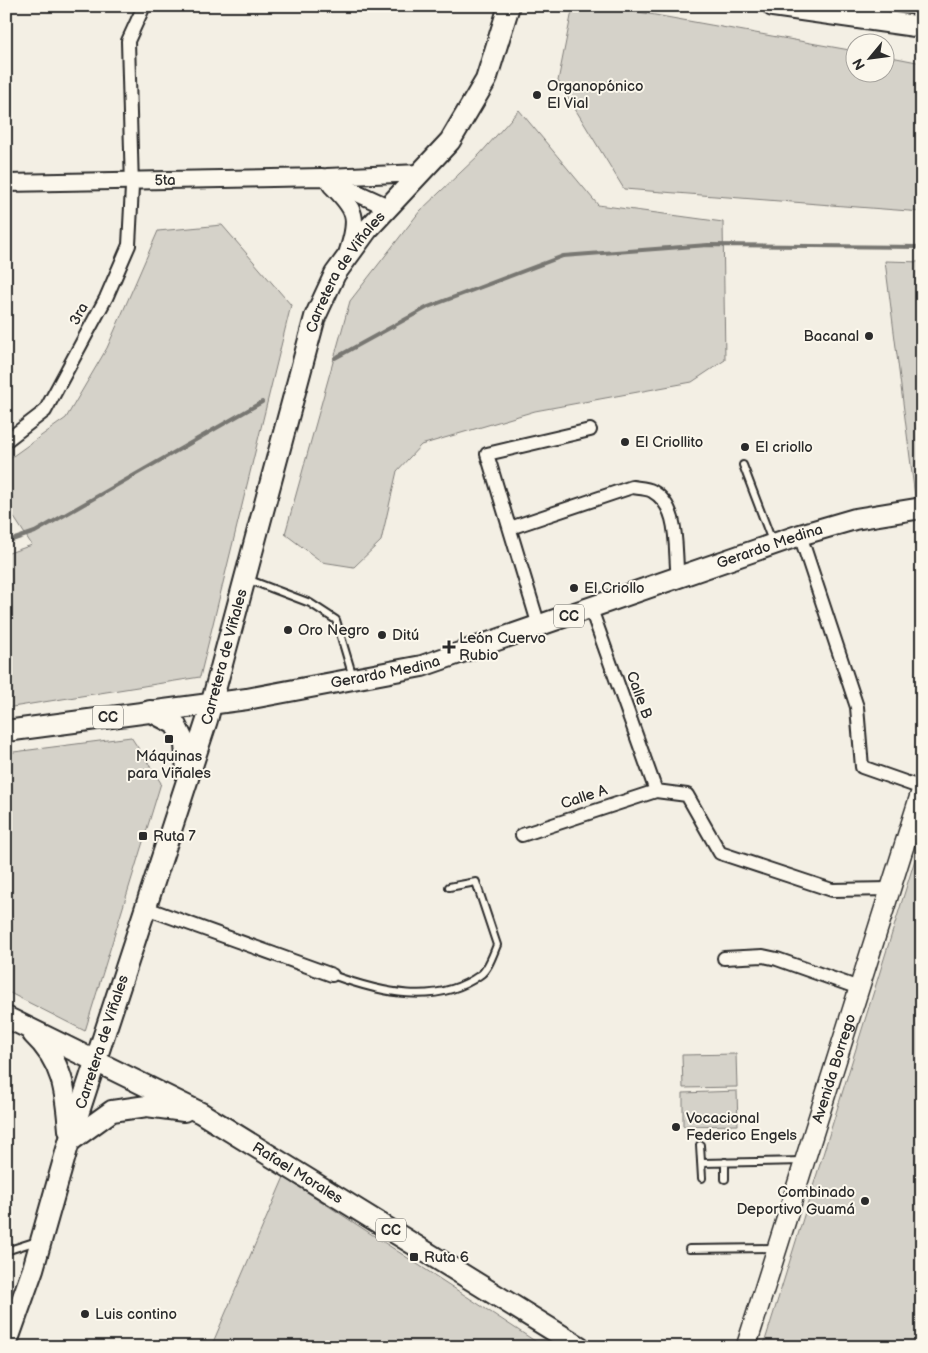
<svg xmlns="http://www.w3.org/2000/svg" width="928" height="1353" viewBox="0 0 928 1353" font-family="'Balsamiq Sans',sans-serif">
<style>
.green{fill:#d5d2c9;stroke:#807e7a}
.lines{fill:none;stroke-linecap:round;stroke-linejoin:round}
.stream{stroke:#787772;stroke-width:4}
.service-casing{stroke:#2b2b2b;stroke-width:10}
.minor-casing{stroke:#2b2b2b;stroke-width:16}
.tertiary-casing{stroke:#2b2b2b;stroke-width:20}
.secondary-casing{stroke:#2b2b2b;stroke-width:22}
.primary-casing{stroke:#2b2b2b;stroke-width:24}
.service{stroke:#fbf7ec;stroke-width:6}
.minor{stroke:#fbf7ec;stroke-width:12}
.tertiary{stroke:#fbf7ec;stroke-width:16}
.secondary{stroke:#fbf7ec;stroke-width:19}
.primary{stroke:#fbf7ec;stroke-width:20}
.poi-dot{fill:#2b2b2b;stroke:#fbf7ec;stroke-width:2}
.labels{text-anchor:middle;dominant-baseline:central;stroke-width:4;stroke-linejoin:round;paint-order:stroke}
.shield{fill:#fbf7ec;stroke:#696865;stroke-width:1}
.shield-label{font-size:14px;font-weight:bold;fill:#2b2b2b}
.poi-label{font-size:15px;fill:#2b2b2b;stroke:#fbf7ec;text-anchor:start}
.street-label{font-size:15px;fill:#2b2b2b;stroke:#fbf7ec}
</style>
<rect width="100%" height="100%" fill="#f3efe4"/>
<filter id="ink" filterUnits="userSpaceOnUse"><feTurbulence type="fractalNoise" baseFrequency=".02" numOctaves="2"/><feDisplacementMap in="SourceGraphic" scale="10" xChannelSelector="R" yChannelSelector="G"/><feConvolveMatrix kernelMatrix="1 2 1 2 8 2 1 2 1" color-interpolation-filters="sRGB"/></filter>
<g filter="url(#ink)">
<!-- green -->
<path class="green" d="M573 6H605L855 51 856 72H886V56L922 63V212L624 189 558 81Z
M519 110 598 205 723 222 725 360 692 382 535 411 421 445 397 471 381 541 354 567 322 562 285 534 350 301 420 211 480 154Z
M222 225 291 305 200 677 6 708V554L32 545 6 505V461L66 418 107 348 158 231Z
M885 261 922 262V496L915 497Z
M131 737 161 783 85 1031 6 991V753Z
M922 837V1347H763Z
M736 1054 737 1087 683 1088 682 1055Z
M737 1091 738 1125 683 1126V1093Z
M284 1177 544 1347H211Z"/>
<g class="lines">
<!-- stream -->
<path class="stream" d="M335 358 428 307 563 256 708 245 922 247
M6 542 35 532 262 402"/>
<defs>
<path id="service" d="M743 465 772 541
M247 579 310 603 336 620 353 677
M332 975C379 992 436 1007 480 975 488 970 493 954 497 945L476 882 449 887
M700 1145 702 1178
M725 1162V1179
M701 1163 803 1161
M689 1249 776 1248
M6 1251 37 1241"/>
<path id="minor" d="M6 441 45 411 106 298 129 245 132 187 128 41 144 6
M510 528 632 487C638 488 647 488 652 491 681 507 674 550 678 578
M800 535 857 707 862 767 922 788
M591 609 656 791
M539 626 487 454 590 430
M522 835 656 791 687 795 720 853 832 890 890 889
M146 908 332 975
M724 958 763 956 777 959 859 988"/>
<g id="tertiary">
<path d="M327 177 420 173"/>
<path id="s1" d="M6 183 322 177 388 207"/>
<path d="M331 185C356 210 359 217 348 251"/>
</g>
<g id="secondary">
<path id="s2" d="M746 1347 922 789"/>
</g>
<g id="primary">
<path d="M773 6 922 27"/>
<path d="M150 711 175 724 185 744 187 771"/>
<path id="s3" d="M6 731 247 699 422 666 800 535 855 519 922 508"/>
<path id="s4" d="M6 1017 201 1113 580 1347"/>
<path d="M33 1034C63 1062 66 1092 69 1130"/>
<path d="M69 1142 112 1111 147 1106 184 1111"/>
<path id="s5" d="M6 1345 33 1269 69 1142 207 720 315 317 335 274 367 230 450 141 486 80 509 6"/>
</g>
</defs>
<!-- service casing -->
<use href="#service" class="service-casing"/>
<!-- minor casing -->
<use href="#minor" class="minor-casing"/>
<!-- tertiary casing -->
<use href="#tertiary" class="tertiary-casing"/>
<!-- secondary casing -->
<use href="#secondary" class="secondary-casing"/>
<!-- primary casing -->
<use href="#primary" class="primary-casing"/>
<!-- service -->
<use href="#service" class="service"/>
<!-- minor -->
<use href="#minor" class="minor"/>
<!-- tertiary -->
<use href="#tertiary" class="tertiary"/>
<!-- secondary -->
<use href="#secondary" class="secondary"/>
<!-- primary -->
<use href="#primary" class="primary"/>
</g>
</g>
<!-- markers -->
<g class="poi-dot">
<circle cx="537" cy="95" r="5"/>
<circle cx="869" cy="336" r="5"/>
<circle cx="625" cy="442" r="5"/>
<circle cx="745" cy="447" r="5"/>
<circle cx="574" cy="588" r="5"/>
<circle cx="288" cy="630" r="5"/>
<circle cx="382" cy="635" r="5"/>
<path d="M446.5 639.5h5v5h5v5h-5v5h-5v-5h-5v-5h5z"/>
<rect x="164" y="734" width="10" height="10" rx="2.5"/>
<rect x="138" y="831" width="10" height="10" rx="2.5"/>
<circle cx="676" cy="1127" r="5"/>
<circle cx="865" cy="1201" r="5"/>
<rect x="409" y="1252" width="10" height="10" rx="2.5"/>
<circle cx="85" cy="1314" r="5"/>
</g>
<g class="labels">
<!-- shield labels -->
<g class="shield">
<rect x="554" y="604.5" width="30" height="23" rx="4"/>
<rect x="93" y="705.5" width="30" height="23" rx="4"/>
<rect x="376" y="1218.5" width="30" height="23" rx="4"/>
</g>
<g class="shield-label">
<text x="569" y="616">CC</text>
<text x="108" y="717">CC</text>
<text x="391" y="1230">CC</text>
</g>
<!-- poi labels -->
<g class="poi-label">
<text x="547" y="86">Organopónico<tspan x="547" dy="17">El Vial</tspan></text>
<text x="859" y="336" text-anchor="end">Bacanal</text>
<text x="635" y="442">El Criollito</text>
<text x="755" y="447">El criollo</text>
<text x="584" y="588">El Criollo</text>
<text x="298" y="630">Oro Negro</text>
<text x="392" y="635">Ditú</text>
<text x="459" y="638">León Cuervo<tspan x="459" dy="17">Rubio</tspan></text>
<text x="169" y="756" text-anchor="middle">Máquinas<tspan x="169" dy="17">para Viñales</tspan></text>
<text x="153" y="836">Ruta 7</text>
<text x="686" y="1118">Vocacional<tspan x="686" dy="17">Federico Engels</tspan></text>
<text x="855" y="1192" text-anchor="end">Combinado<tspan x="855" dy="17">Deportivo Guamá</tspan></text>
<text x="424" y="1257">Ruta 6</text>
<text x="95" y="1314">Luis contino</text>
</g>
<!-- street labels -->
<g class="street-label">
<text stroke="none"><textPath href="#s1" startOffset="159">5ta</textPath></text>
<text stroke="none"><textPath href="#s5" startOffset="1128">Carretera de Viñales</textPath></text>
<text transform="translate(79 314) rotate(-61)">3ra</text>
<text stroke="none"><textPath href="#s3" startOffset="789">Gerardo Medina</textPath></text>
<text stroke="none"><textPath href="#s5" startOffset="722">Carretera de Viñales</textPath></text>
<text stroke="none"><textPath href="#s3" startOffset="384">Gerardo Medina</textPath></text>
<text transform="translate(639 695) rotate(70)">Calle B</text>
<text transform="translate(584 797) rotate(-18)">Calle A</text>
<text stroke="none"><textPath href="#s5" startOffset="318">Carretera de Viñales</textPath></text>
<text stroke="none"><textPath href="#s2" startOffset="292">Avenida Borrego</textPath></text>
<text stroke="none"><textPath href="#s4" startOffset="331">Rafael Morales</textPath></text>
</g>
</g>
<!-- margin -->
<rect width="928" height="1353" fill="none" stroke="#fbf7ec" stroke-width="25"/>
<rect x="12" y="12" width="903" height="1328" fill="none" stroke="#2b2b2b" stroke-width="2" filter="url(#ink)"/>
<!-- north arrow -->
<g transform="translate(870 58) rotate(241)"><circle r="24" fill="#fbf7ec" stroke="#a8a59f"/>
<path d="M0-4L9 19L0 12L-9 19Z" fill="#2b2b2b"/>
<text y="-8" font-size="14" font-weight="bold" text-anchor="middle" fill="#2b2b2b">N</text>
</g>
</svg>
